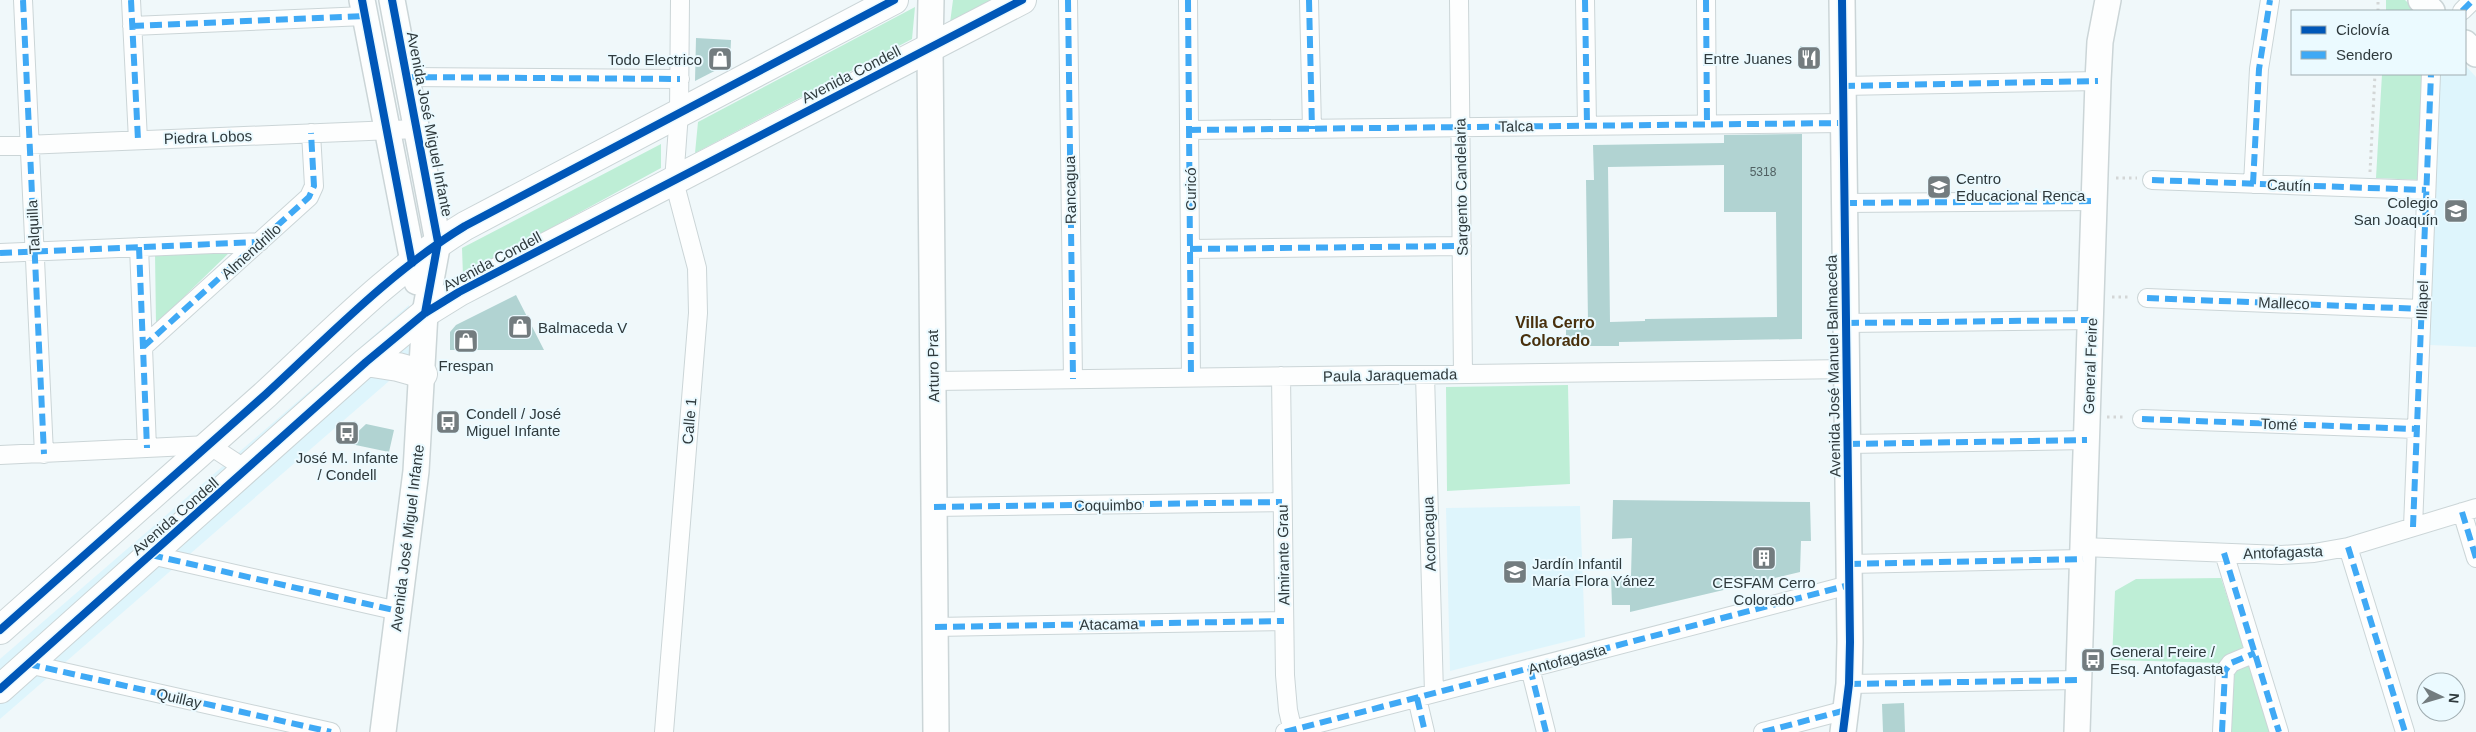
<svg xmlns="http://www.w3.org/2000/svg" width="2476" height="732" viewBox="0 0 2476 732" font-family="Arial,sans-serif">
<style>
.built{fill:#def5fc}
.green{fill:#beeed6}
.building{fill:#b1d3d2;fill-rule:evenodd}
.lines{fill:none;stroke-linecap:round;stroke-linejoin:round}
.street-casing{stroke:#cbd5d7;stroke-width:20}
.secondary-casing{stroke:#cbd5d7;stroke-width:28}
.primary-casing{stroke:#cbd5d7;stroke-width:30}
.path{stroke:#d3d6d6;stroke-width:3;stroke-dasharray:2.5 4;stroke-linecap:butt}
.street{stroke:#fdfefe;stroke-width:18}
.secondary{stroke:#fdfefe;stroke-width:25}
.primary{stroke:#fdfefe;stroke-width:28}
.quiet{stroke:#3fa9f5;stroke-width:6;stroke-dasharray:12 6;stroke-linecap:butt}
.cycleway-casing{stroke:#ebfaff;stroke-width:11}
.cycleway{stroke:#0057b8;stroke-width:8}
.labels{text-anchor:middle;dominant-baseline:central;stroke-width:4;stroke-linejoin:round;paint-order:stroke}
.number-label{font-size:12px;fill:#506062}
.poi-label{font-size:15px;fill:#2f3a3d;stroke:#ebfaff;text-anchor:start}
.street-label{font-size:15px;fill:#2f3a3d;stroke:#ebfaff}
.neighbourhood-label{font-size:16px;font-weight:bold;fill:#49300d;stroke:#ebfaff}
</style>
<rect width="100%" height="100%" fill="#f0f8fa"/>
<!-- built -->
<path class="built" d="M2465 65 2476 77V347L2430 345 2440 74H2465Z
M409 305 411 362 0 719V659Z
M1580 506 1585 637 1450 671 1446 508Z"/>
<!-- green -->
<path class="green" d="M953 0H994L950 23Z
M2386 0H2405L2417 11H2386Z
M915 7 912 39 695 153 698 122Z
M2382 74H2424L2421 180 2376 178Z
M661 144V168L463 276 462 248Z
M232 250 156 324 155 253Z
M1568 385 1570 484 1447 491 1446 387Z
M2221 578 2271 732H2218L2222 663 2112 660 2115 591 2136 579Z"/>
<!-- building -->
<path class="building" d="M696 38 731 40 730 63 695 81Z
M1800 46H1816L1817 69H1801Z
M1802 134V339L1619 342V346H1566V323H1588L1586 180H1594L1593 145 1724 143V135ZM1724 165V212H1776L1777 317 1645 319V321L1610 322 1608 167Z
M516 295 544 350H450V332L456 325Z
M366 424 394 430 389 452 346 443Z
M1613 500 1810 502 1811 541H1801L1800 572 1630 612V605H1612L1611 577 1631 576 1632 538 1612 539Z
M1904 703 1905 732H1883L1882 704Z"/>
<g class="lines">
<defs>
<path id="street" d="M23 0 44 454
M131 0 138 140
M1068 0 1073 379
M1188 0 1191 378
M1309 0 1312 129
M1459 0 1463 374
M1585 0 1587 125
M1706 0 1707 124
M2462 11 2473 0
M132 26 365 16
M407 77 680 79
M1843 86 2098 81
M1189 130 1843 123
M0 146 417 129
M2152 180 2426 190
M2253 184 2259 69 2270 0
M1845 203 2095 201
M139 247 147 448
M1190 249 1462 246
M0 253 260 242
M2147 298 2421 309
M1847 323 2091 320
M143 347 309 197 314 186 311 133
M1425 375 1434 693
M1281 376 1285 675 1288 710 1293 732
M933 381 1847 369
M2142 419 2416 429
M1848 444 2087 440
M0 455 209 445 247 470
M934 507 1282 502
M2462 512 2476 558
M2413 527 2431 74
M2083 547 2281 555 2314 553 2348 547 2476 508
M2348 547 2405 732
M2224 553 2279 732
M151 555 398 611
M1849 564 2083 559
M935 627 1284 621
M28 664 331 732
M1530 668 1546 732
M1849 684 2079 680
M1417 698 1425 732
M664 732 698 313 697 268 674 181 679 113 680 0
M1285 732 1849 585
M1763 732 1846 710
M2222 732 2225 671 2231 663 2255 653"/>
<path id="secondary" d="M362 0 417 282
M931 0 930 49 936 732
M1842 0 1850 642 1849 684 1843 732
M2421 0 2432 11
M2465 43 2476 54
M383 732 416 471 425 313 438 242 392 0
M2077 732 2098 81 2100 42 2108 0"/>
<path id="primary" d="M366 362 398 367 423 374
M0 630C89 551 178 473 266 394 329 336 391 271 465 226L894 0
M0 689 366 362 425 313 459 292 1022 0"/>
</defs>
<!-- street casing -->
<use href="#street" class="street-casing"/>
<!-- secondary casing -->
<use href="#secondary" class="secondary-casing"/>
<!-- primary casing -->
<use href="#primary" class="primary-casing"/>
<!-- path -->
<path class="path" d="M2378 11V0
M2370 172 2375 74
M2116 178H2137
M2112 297H2131
M2107 417H2125"/>
<!-- street -->
<use href="#street" class="street"/>
<!-- secondary -->
<use href="#secondary" class="secondary"/>
<!-- primary -->
<use href="#primary" class="primary"/>
<!-- quiet -->
<path class="quiet" d="M23 0 44 454
M131 0 138 140
M1068 0 1073 379
M1188 0 1191 378
M1309 0 1312 129
M1585 0 1587 125
M1706 0 1707 124
M2462 11 2473 0
M132 26 365 16
M407 77 680 79
M1843 86 2098 81
M1189 130 1843 123
M2152 180 2426 190
M2253 184 2259 69 2270 0
M1845 203 2095 201
M139 247 147 448
M1190 249 1462 246
M0 253 260 242
M2147 298 2421 309
M1847 323 2091 320
M143 347 309 197 314 186 311 133
M2142 419 2416 429
M1848 444 2087 440
M934 507 1282 502
M2462 512 2476 558
M2413 527 2431 74
M2348 547 2405 732
M2224 553 2279 732
M151 555 398 611
M1849 564 2083 559
M935 627 1284 621
M28 664 331 732
M1530 668 1546 732
M1849 684 2079 680
M1417 698 1425 732
M1285 732 1849 585
M1763 732 1846 710
M2222 732 2225 671 2231 663 2255 653"/>
<defs>
<path id="cycleway" d="M362 0 412 263
M392 0 438 242 425 313
M1842 0 1850 642 1849 684 1843 732
M0 630C89 551 178 473 266 394 329 336 391 271 465 226L894 0
M0 689 366 362 425 313 459 292 1022 0"/>
</defs>
<!-- cycleway casing -->
<use href="#cycleway" class="cycleway-casing"/>
<!-- cycleway -->
<use href="#cycleway" class="cycleway"/>
</g>
<!-- icons -->
<defs>
<symbol id="restaurant-square" viewBox="-11 -11 22 22"><rect x="-9" y="-9" width="18" height="18" rx="4" fill="#737c7f" stroke="#ebfaff"/><path d="M-5-6h1v4h1v-4h1v4h1v-4h1v5L-1.5 .5V6h-2V.5L-5-1ZM5-6V6H3V1.5H1.5Q1.5-4 5-6Z" fill="#fff"/></symbol>
<symbol id="shop-square" viewBox="-11 -11 22 22"><rect x="-9" y="-9" width="18" height="18" rx="4" fill="#737c7f" stroke="#ebfaff"/><path d="M-5-2.5h2.3a2.7 3.5 0 0 1 5.4 0H5L5.5 6h-11ZM-1.5-2.5h3a1.5 2.3 0 0 0-3 0Z" fill="#fff"/></symbol>
<symbol id="school-square" viewBox="-11 -11 22 22"><rect x="-9" y="-9" width="18" height="18" rx="4" fill="#737c7f" stroke="#ebfaff"/><path d="M0-5L7-2L0 1L-7-2ZM-4 1L0 2.5L4 1V4Q0 6-4 4Z" fill="#fff"/></symbol>
<symbol id="bus-square" viewBox="-11 -11 22 22"><rect x="-9" y="-9" width="18" height="18" rx="4" fill="#737c7f" stroke="#ebfaff"/><path d="M-5-6H5V4H4V6H2V4H-2V6H-4V4H-5ZM-3.5-4V0h7V-4ZM-3.5 1.2v1.5H-2V1.2ZM2 1.2v1.5H3.5V1.2Z" fill="#fff"/></symbol>
<symbol id="building-square" viewBox="-11 -11 22 22"><rect x="-9" y="-9" width="18" height="18" rx="4" fill="#737c7f" stroke="#ebfaff"/><path d="M-4-6H4V6H1V3H-1V6H-4ZM-2.5-4.3h1.7v1.8h-1.7ZM.8-4.3h1.7v1.8H.8ZM-2.5-1h1.7V.8h-1.7ZM.8-1h1.7V.8H.8Z" fill="#fff"/></symbol>
</defs>
<g fill-rule="evenodd">
<use href="#restaurant-square" x="1795" y="44" width="28" height="28"/>
<use href="#shop-square" x="706" y="45" width="28" height="28"/>
<use href="#school-square" x="1925" y="173" width="28" height="28"/>
<use href="#school-square" x="2442" y="197" width="28" height="28"/>
<use href="#shop-square" x="506" y="313" width="28" height="28"/>
<use href="#shop-square" x="452" y="327" width="28" height="28"/>
<use href="#bus-square" x="434" y="408" width="28" height="28"/>
<use href="#bus-square" x="333" y="419" width="28" height="28"/>
<use href="#building-square" x="1750" y="544" width="28" height="28"/>
<use href="#school-square" x="1501" y="558" width="28" height="28"/>
<use href="#bus-square" x="2079" y="646" width="28" height="28"/>
</g>
<g class="labels">
<!-- number labels -->
<g class="number-label">
<text x="1763" y="172">5318</text>
</g>
<!-- poi labels -->
<g class="poi-label">
<text x="1792" y="58" text-anchor="end">Entre Juanes</text>
<text x="702" y="59" text-anchor="end">Todo Electrico</text>
<text x="1956" y="178">Centro<tspan x="1956" dy="17">Educacional Renca</tspan></text>
<text x="2438" y="202" text-anchor="end">Colegio<tspan x="2438" dy="17">San Joaquín</tspan></text>
<text x="538" y="327">Balmaceda V</text>
<text x="466" y="365" text-anchor="middle">Frespan</text>
<text x="466" y="413">Condell / José<tspan x="466" dy="17">Miguel Infante</tspan></text>
<text x="347" y="457" text-anchor="middle">José M. Infante<tspan x="347" dy="17">/ Condell</tspan></text>
<text x="1532" y="563">Jardín Infantil<tspan x="1532" dy="17">María Flora Yánez</tspan></text>
<text x="1764" y="582" text-anchor="middle">CESFAM Cerro<tspan x="1764" dy="17">Colorado</tspan></text>
<text x="2110" y="651">General Freire /<tspan x="2110" dy="17">Esq. Antofagasta</tspan></text>
</g>
<!-- street labels -->
<g class="street-label">
<text transform="translate(851 74) rotate(-27)">Avenida Condell</text>
<text transform="translate(430 124) rotate(79)">Avenida José Miguel Infante</text>
<text transform="translate(1516 126) rotate(-1)">Talca</text>
<text transform="translate(208 137) rotate(-2)">Piedra Lobos</text>
<text transform="translate(2289 185) rotate(2)">Cautín</text>
<text transform="translate(1461 187) rotate(-91)">Sargento Candelaria</text>
<text transform="translate(1190 189) rotate(-90)">Curicó</text>
<text transform="translate(1070 190) rotate(-91)">Rancagua</text>
<text transform="translate(33 227) rotate(-93)">Talquilla</text>
<text transform="translate(251 251) rotate(-42)">Almendrillo</text>
<text transform="translate(492 261) rotate(-28)">Avenida Condell</text>
<text transform="translate(2422 300) rotate(-88)">Illapel</text>
<text transform="translate(2284 303) rotate(2)">Malleco</text>
<text transform="translate(933 366) rotate(-91)">Arturo Prat</text>
<text transform="translate(1833 366) rotate(-91)">Avenida José Manuel Balmaceda</text>
<text transform="translate(2090 366) rotate(-88)">General Freire</text>
<text transform="translate(1390 375) rotate(-1)">Paula Jaraquemada</text>
<text transform="translate(689 421) rotate(-85)">Calle 1</text>
<text transform="translate(2279 424) rotate(2)">Tomé</text>
<text transform="translate(1108 505) rotate(-1)">Coquimbo</text>
<text transform="translate(175 516) rotate(-41)">Avenida Condell</text>
<text transform="translate(1429 534) rotate(-92)">Aconcagua</text>
<text transform="translate(407 538) rotate(-83)">Avenida José Miguel Infante</text>
<text transform="translate(2283 552) rotate(-2)">Antofagasta</text>
<text transform="translate(1283 555) rotate(-91)">Almirante Grau</text>
<text transform="translate(1109 624) rotate(-1)">Atacama</text>
<text transform="translate(1567 659) rotate(-15)">Antofagasta</text>
<text transform="translate(179 698) rotate(13)">Quillay</text>
</g>
<!-- neighbourhood labels -->
<g class="neighbourhood-label">
<text x="1555" y="322">Villa Cerro<tspan x="1555" dy="18">Colorado</tspan></text>
</g>
</g>
<!-- legend -->
<rect x="2291" y="10" width="175" height="65" fill="#ebfaff" stroke="#a0adb1"/>
<rect x="2301" y="26" width="25" height="8" fill="#0057b8" stroke="#a0adb1"/>
<text x="2336" y="35" font-size="15" fill="#2f3a3d">Ciclovía</text>
<rect x="2301" y="51" width="25" height="8" fill="#3fa9f5" stroke="#a0adb1"/>
<text x="2336" y="60" font-size="15" fill="#2f3a3d">Sendero</text>
<!-- north arrow -->
<g transform="translate(2441 697) rotate(95)"><circle r="24" fill="#ebfaff" stroke="#a0adb1"/>
<path d="M0-4L9 19L0 12L-9 19Z" fill="#737c7f"/>
<text y="-8" font-size="14" font-weight="bold" text-anchor="middle" fill="#2f3a3d">N</text>
</g>
</svg>
